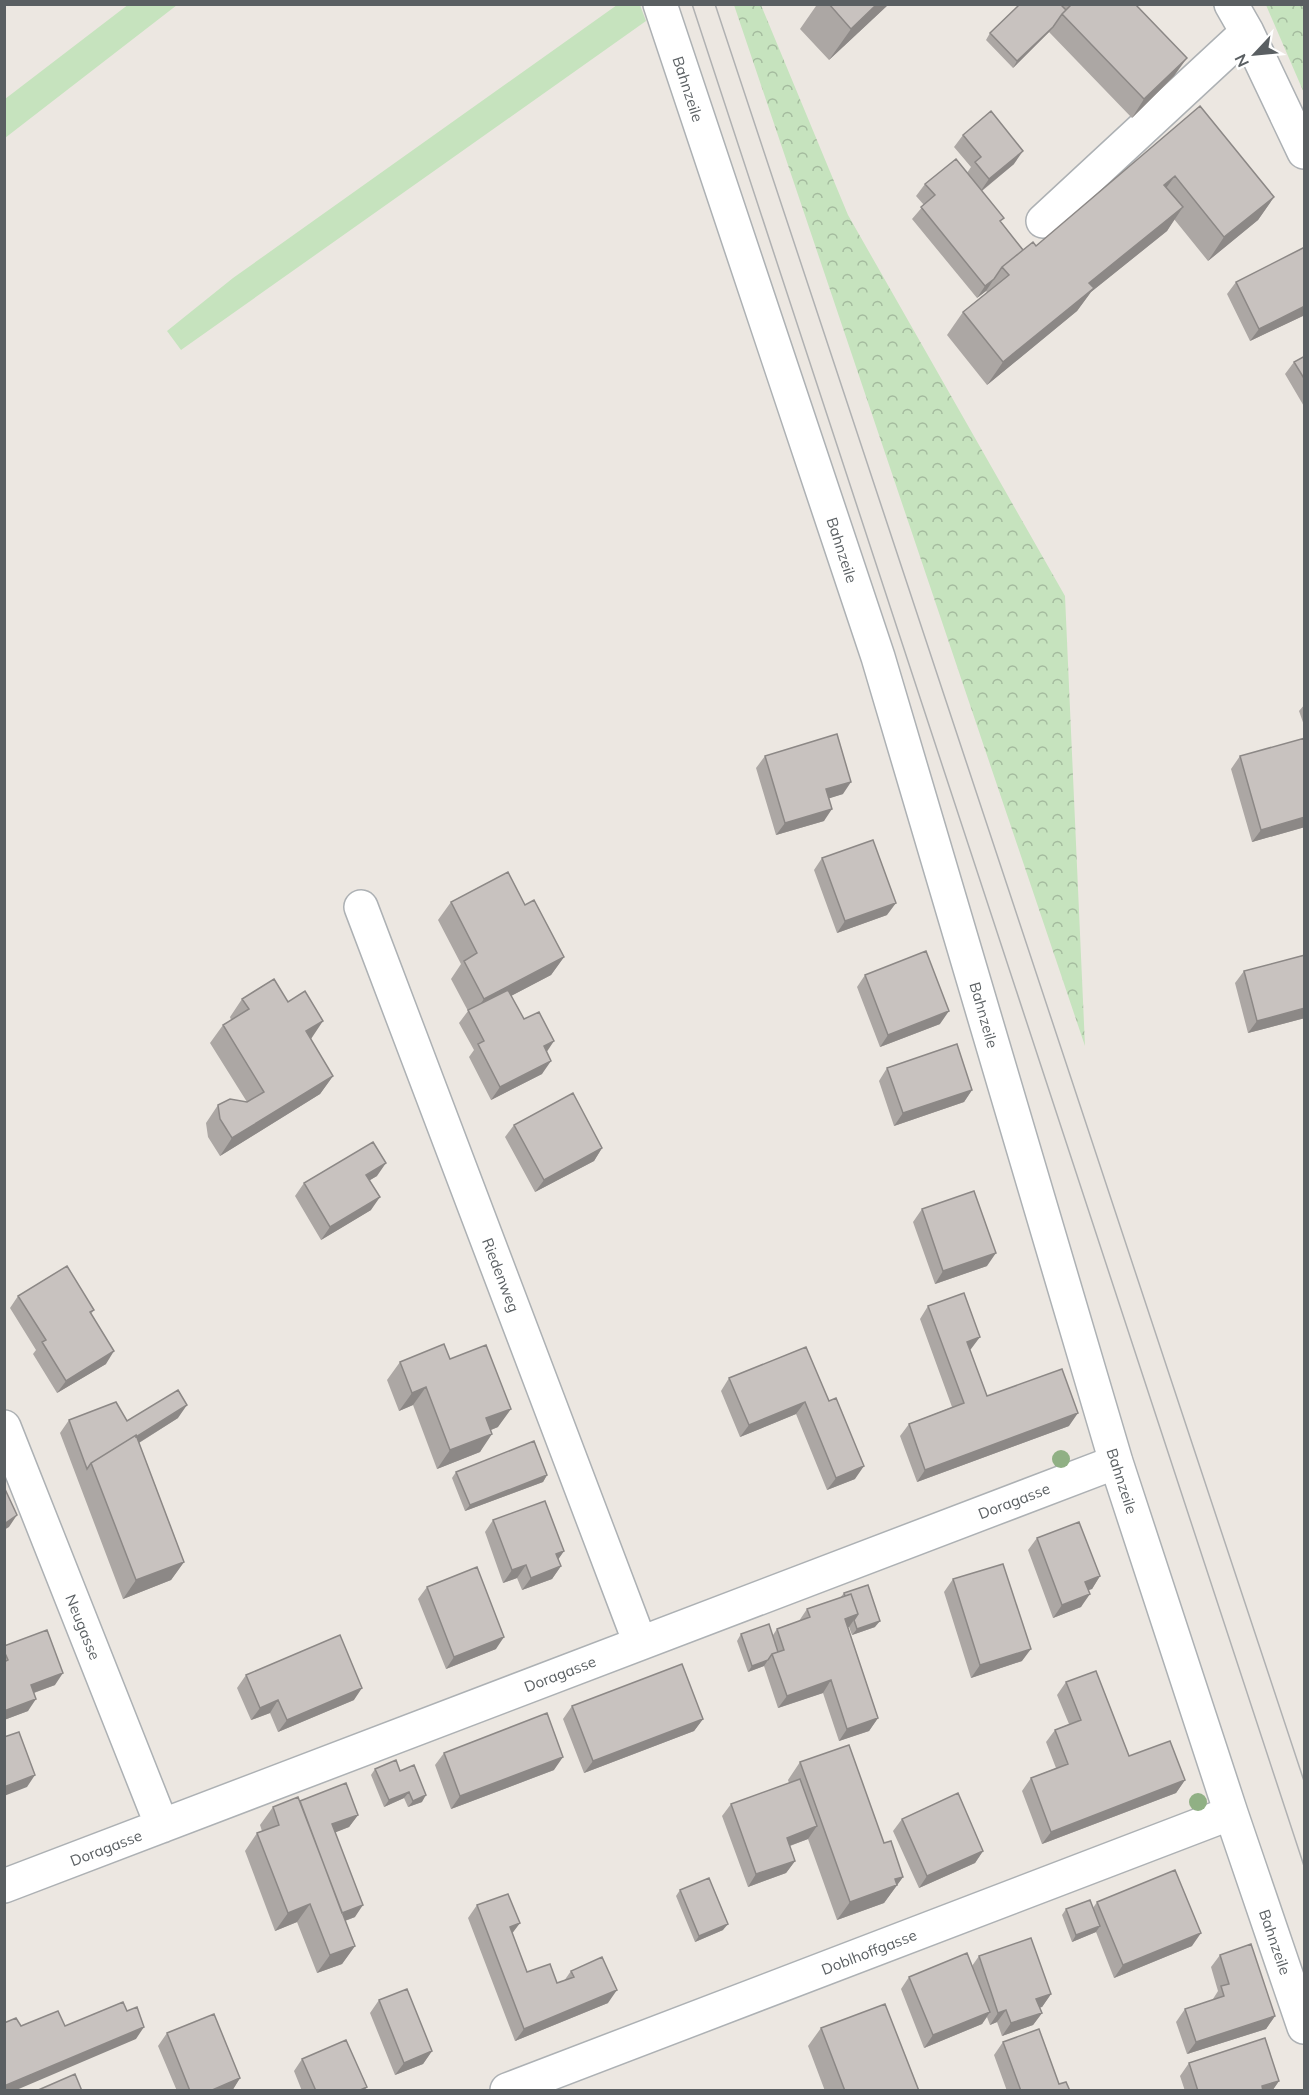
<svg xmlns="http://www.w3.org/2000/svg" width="1309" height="2095" viewBox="0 0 1309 2095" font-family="Mulish,sans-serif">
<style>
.green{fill:#c6e3be}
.forest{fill:url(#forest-crowns)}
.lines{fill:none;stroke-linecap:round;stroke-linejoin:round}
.minor-casing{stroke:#adb1b4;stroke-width:36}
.minor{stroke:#fff;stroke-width:33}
.tram{stroke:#b0b1b2;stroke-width:1.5}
.tree{fill:#90b084}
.wall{fill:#aca7a4}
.shaded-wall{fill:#8c8886}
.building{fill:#c8c2bf;stroke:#8c8886;stroke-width:1.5}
.labels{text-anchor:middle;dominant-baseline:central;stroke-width:4.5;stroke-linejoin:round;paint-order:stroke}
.street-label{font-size:15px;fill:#5a5f62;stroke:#fff}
</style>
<defs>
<pattern id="forest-crowns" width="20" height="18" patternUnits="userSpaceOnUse" patternTransform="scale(1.5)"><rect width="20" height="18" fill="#c6e3be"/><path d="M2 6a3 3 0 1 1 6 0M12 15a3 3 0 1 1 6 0" fill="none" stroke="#a4bb9e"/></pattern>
</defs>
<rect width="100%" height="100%" fill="#ece7e1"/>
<!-- green -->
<path class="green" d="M129 4 177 5 5 138V99Z
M617 5H640L646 21 181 350 167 331 233 278Z"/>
<!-- forest -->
<path class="forest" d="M734 5H761L848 215 1065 596 1085 1046Z
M1266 5H1304V93Z"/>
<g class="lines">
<defs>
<path id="minor" d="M660 4 878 657 1116 1462 1231 1813 1304 2027
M1231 4 1247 32 1304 152
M1043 221 1247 32
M361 907 640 1643
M4 1427 162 1826
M4 1886 1116 1462
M507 2090 1231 1813"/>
</defs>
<!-- minor casing -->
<use href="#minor" class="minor-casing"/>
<!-- minor -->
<use href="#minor" class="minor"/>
<!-- tram -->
<path class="tram" d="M692 4 1304 1866
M715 4 1304 1781"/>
</g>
<!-- trees -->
<g class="tree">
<circle cx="1061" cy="1459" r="9"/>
<circle cx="1198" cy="1802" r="9"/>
</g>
<!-- wall -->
<path class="wall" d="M815 4H889L829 60 800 29 816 6Z
M1020 4H1135L1174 76 1132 118 1049 32 1013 68 986 40 990 33Z
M1200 106 1274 197 1258 220 1208 261 1174 219 1167 231 1091 292 1077 311 987 385 947 335 963 312 987 292 986 291 977 298 912 219 924 205 916 196 925 184 967 173 971 167 954 147 963 135 1014 164 982 191 1001 222 1023 250 1036 246Z
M1236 282 1305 315 1250 341 1227 294Z
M1305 356V408L1285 374 1294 362Z
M1305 704V728L1299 711Z
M765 756 843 794 829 798 824 821 776 835 756 768Z
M1240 756 1305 827 1252 842 1231 769Z
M822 858 887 915 837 933 814 870Z
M451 902 525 905 564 957 551 975 511 996 524 1019 547 1052 542 1074 491 1100 469 1057 474 1050 459 1023 468 1011 451 979 461 964 438 920Z
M1305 955V1018L1248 1033 1235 983 1244 971Z
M865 975 940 1024 880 1047 857 987Z
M242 999 310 1039 333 1076 320 1094 220 1156 208 1137 206 1123 218 1105 247 1102 210 1043 223 1025 231 1020 230 1017Z
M887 1068 972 1090 964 1102 894 1126 879 1081Z
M514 1125 602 1148 594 1161 535 1192 505 1137Z
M377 1176 369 1180 371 1210 321 1240 295 1196 304 1183Z
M922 1209 987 1266 935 1284 913 1222Z
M18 1296 94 1310 91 1314 106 1364 57 1393 33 1354 36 1350 10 1308Z
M928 1306 971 1349 970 1350 987 1396 1069 1426 917 1482 900 1436 909 1424 952 1407 920 1319Z
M806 1347 855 1479 827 1490 796 1414 740 1437 721 1391 729 1378Z
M450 1359 498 1427 491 1430 480 1452 437 1469 413 1405 399 1411 387 1380 400 1362Z
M178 1418 139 1443 184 1562 171 1580 123 1599 60 1433 69 1420 127 1421Z
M456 1472 547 1475 543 1482 465 1511 452 1478Z
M493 1520 564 1551 558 1559 561 1566 552 1579 522 1590 517 1578 503 1583 485 1532Z
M1037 1538 1100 1576 1092 1589 1088 1590 1081 1607 1053 1618 1028 1550Z
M953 1579 1022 1661 971 1678 944 1592Z
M427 1587 496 1649 446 1669 418 1599Z
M844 1593 875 1627 852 1635 849 1627H848L878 1718 869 1731 839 1741 823 1693 778 1708 764 1666 748 1672 737 1641 741 1634 773 1635 777 1629 799 1621 807 1609 840 1598Z
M4 1646 55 1685 34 1693 28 1711 4 1720Z
M246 1675 354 1700 278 1732 270 1713 251 1720 237 1688Z
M1066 1682 1129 1756 1185 1780 1176 1793 1042 1844 1022 1791 1031 1778 1056 1768 1046 1742 1055 1730 1069 1724 1057 1695Z
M572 1706 703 1719 694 1731 584 1773 563 1719Z
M444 1753 554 1770 451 1809 435 1765Z
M800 1762 884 1843 903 1877 884 1903 837 1920 808 1839 790 1846 795 1861 786 1873 748 1887 722 1816 731 1804 789 1783 788 1780Z
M375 1769 400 1771 422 1802 408 1807 404 1798 384 1807 371 1775Z
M300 1801 358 1815 349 1827 335 1832 355 1917 345 1921 355 1946 342 1964 317 1973 297 1922 275 1931 245 1851 257 1833 262 1831 260 1825 273 1807Z
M902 1819 983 1851 975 1863 919 1888 893 1831Z
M680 1890 723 1930 695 1942 676 1896Z
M1097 1902 1192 1946 1114 1978 1096 1932 1072 1942 1062 1915 1066 1909 1093 1908Z
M477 1905 512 1933 527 1972 557 1983 564 1981 571 1971 608 2003 515 2041 468 1918Z
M1220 1955 1275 2016 1266 2029 1187 2054 1176 2022 1185 2009 1213 2000V1999L1218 1991 1211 1967Z
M979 1956 1051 1994 1042 2007H1040L1042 2013 1033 2025 1002 2036 997 2022 990 2025 987 2017 982 2024 924 2048 901 1989 909 1977 972 1966Z
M379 2000 432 2051 423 2064 395 2075 370 2013Z
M821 2028 919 2091H825L808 2046Z
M167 2033 240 2078 232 2091H177L158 2046Z
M1003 2042 1059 2084 1070 2091H1007L994 2055Z
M302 2059 367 2087 364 2091H302L294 2071Z
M1189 2063 1279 2081 1272 2091H1185L1180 2076Z"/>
<!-- shaded-wall -->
<path class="shaded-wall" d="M877 4H889L829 60 851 29Z
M1053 27 1049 32 1013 68 1017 61Z
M1187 58 1174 76 1132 118 1144 99Z
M1023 151 1014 164 980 192 989 179Z
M1175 176 1158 199 1164 185Z
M1274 197 1258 220 1208 261 1224 237Z
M1183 207 1167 231 1091 292 1077 311 987 385 1003 362 1089 283Z
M994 279 986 291 977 298 985 286Z
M1305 306V315L1250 341 1259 329Z
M851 782 843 794 818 802 826 789Z
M832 809 824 821 776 835 785 823Z
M1305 817V827L1252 842 1261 830Z
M896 903 887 915 837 933 845 921Z
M564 957 551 975 471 1017 484 999Z
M1305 1008V1018L1248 1033 1257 1021Z
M949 1011 940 1024 880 1047 888 1035Z
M323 1021 311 1039 306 1031Z
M554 1041 546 1053 544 1046Z
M551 1061 542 1074 491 1100 500 1087Z
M333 1076 320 1094 220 1156 232 1138Z
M972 1090 964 1102 894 1126 903 1113Z
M602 1148 594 1161 535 1192 544 1180Z
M386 1163 377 1176 357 1188 366 1175Z
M380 1197 371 1210 321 1240 330 1227Z
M996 1253 987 1266 935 1284 943 1271Z
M980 1337 971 1349 958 1354 967 1342Z
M114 1351 106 1364 57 1393 66 1381Z
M426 1387 413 1405 399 1411 412 1393Z
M805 1402 796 1414 740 1437 749 1425Z
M187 1405 178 1418 94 1471 92 1465Z
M511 1409 498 1427 473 1437 486 1418Z
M1078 1413 1069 1426 917 1482 925 1470Z
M492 1434 480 1452 437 1469 450 1450Z
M864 1466 855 1479 827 1490 836 1478Z
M547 1475 543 1482 465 1511 470 1505Z
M17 1515 9 1527 4 1530V1524Z
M564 1551 555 1564 556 1554Z
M184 1562 171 1580 123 1599 136 1580Z
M526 1565 517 1578 503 1583 512 1570Z
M561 1566 552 1579 522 1590 531 1578Z
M1100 1576 1092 1589 1076 1594 1085 1582Z
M1090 1594 1081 1607 1053 1618 1062 1605Z
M858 1614 849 1627 836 1631 845 1619Z
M880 1621 875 1627 852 1635 857 1629Z
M504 1637 496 1649 446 1669 454 1657Z
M1031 1649 1022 1661 971 1678 980 1665Z
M768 1660 764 1666 748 1672 752 1666Z
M63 1673 55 1685 22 1697 31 1685Z
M831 1680 823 1693 778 1708 787 1696Z
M362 1688 354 1700 278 1732 287 1720Z
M36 1699 28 1711 4 1720V1711Z
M278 1700 270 1713 251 1720 260 1708Z
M878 1718 869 1731 839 1741 847 1729Z
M703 1719 694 1731 584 1773 593 1761Z
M563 1757 554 1770 451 1809 460 1796Z
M35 1775 27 1787 4 1796V1787Z
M1185 1780 1176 1793 1042 1844 1051 1832Z
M409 1792 404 1798 384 1807 389 1800Z
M426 1795 422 1802 408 1807 413 1801Z
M358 1815 349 1827 324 1837 332 1824Z
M817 1826 808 1839 778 1850 787 1838Z
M983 1851 975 1863 919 1888 927 1876Z
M795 1861 786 1873 748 1887 756 1874Z
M903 1877 884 1903 837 1920 850 1902 895 1879Z
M310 1904 297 1922 275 1931 288 1913Z
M363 1905 355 1917 328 1927 337 1915Z
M520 1923 511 1935 510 1927Z
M728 1924 723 1930 695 1942 699 1936Z
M1100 1926 1096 1932 1072 1942 1076 1935Z
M1201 1933 1192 1946 1114 1978 1123 1965Z
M355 1946 342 1964 317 1973 330 1955Z
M617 1990 608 2003 515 2041 524 2029Z
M1051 1994 1042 2007 1028 2012 1036 1999Z
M1006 2010 997 2022 990 2025 998 2013Z
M990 2012 982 2024 924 2048 933 2035Z
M1042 2013 1033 2025 1002 2036 1011 2023Z
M1275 2016 1266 2029 1187 2054 1196 2042Z
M144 2027 136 2039 14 2091H4V2086Z
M432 2051 423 2064 395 2075 404 2063Z
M240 2078 232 2091H210Z
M1279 2081 1272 2091H1259L1262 2086Z"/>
<!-- building -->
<path class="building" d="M829 4H877L851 29Z
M1020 4H1060L1066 10 1062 14 1053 27 1017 61 990 33Z
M1072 4H1135L1187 58 1144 99 1062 14Z
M1200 106 1274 197 1224 237 1175 176 1164 185 1183 207 1089 283 1094 288 1003 362 963 312 1009 275 1002 267 1033 242 1036 246Z
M991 111 1023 151 989 179 975 162 981 157 963 135Z
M956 159 1004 218 1000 221 1023 250 1002 267 994 279 985 286 921 207 935 195 925 184Z
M1303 248 1305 250V306L1259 329 1236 282Z
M1305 356V380L1294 362Z
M837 734 851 782 826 789 832 809 785 823 765 756Z
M1305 738V817L1261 830 1240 756Z
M873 840 896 903 845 921 822 858Z
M508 872 525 905 534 900 564 957 484 999 464 961 477 953 451 902Z
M926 951 949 1011 888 1035 865 975Z
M1305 955V1008L1257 1021 1244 971Z
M274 979 288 1002 305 991 323 1021 306 1031 333 1076 232 1138 220 1119 218 1105 230 1099 247 1102 264 1092 223 1025 249 1009 242 999Z
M508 990 524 1019 539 1012 554 1041 544 1046 551 1061 500 1087 478 1044 484 1041 468 1010Z
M957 1044 972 1090 903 1113 887 1068Z
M573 1093 602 1148 544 1180 514 1125Z
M373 1142 386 1163 366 1175 380 1197 330 1227 304 1183Z
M974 1191 996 1253 943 1271 922 1209Z
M67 1266 94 1310 90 1312 114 1351 66 1381 42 1342 46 1340 18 1296Z
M964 1293 980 1337 967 1342 987 1396 1062 1369 1078 1413 925 1470 909 1424 964 1403 928 1306Z
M444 1344 450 1359 486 1345 511 1409 486 1418 492 1434 450 1450 426 1387 412 1393 400 1362Z
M806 1347 829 1401 836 1398 864 1466 836 1478 805 1402 749 1425 729 1378Z
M178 1390 187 1405 136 1437V1435L91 1463 87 1469 69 1420 116 1402 127 1421Z
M136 1435 184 1562 136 1580 91 1463Z
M534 1441 547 1475 470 1505 456 1472Z
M4 1487 17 1515 4 1524Z
M545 1501 564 1551 556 1554 561 1566 531 1578 526 1565 512 1570 493 1520Z
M1079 1522 1100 1576 1085 1582 1090 1594 1062 1605 1037 1538Z
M1003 1564 1031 1649 980 1665 953 1579Z
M477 1567 504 1637 454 1657 427 1587Z
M868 1585 880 1621 857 1629 854 1620 858 1614 851 1594 845 1596 844 1593Z
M851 1594 858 1614 845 1619 878 1718 847 1729 831 1680 787 1696 772 1654 784 1650 777 1629 810 1617 807 1609Z
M769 1624 778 1652 772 1654 768 1660 752 1666 741 1634Z
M47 1630 63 1673 31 1685 36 1699 4 1711V1662L8 1660 4 1651V1646Z
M340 1635 362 1688 287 1720 278 1700 260 1708 246 1675Z
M682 1664 703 1719 593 1761 572 1706Z
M1096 1671 1129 1756 1170 1741 1185 1780 1051 1832 1031 1778 1068 1764 1055 1730 1081 1720 1066 1682Z
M547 1713 563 1757 460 1796 444 1753Z
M19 1732 35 1775 4 1787V1737Z
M849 1745 884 1843 891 1841 903 1877 895 1879 897 1885 850 1902 800 1762Z
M396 1760 400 1771 414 1765 426 1795 413 1801 409 1792 389 1800 375 1769Z
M800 1779 817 1826 787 1838 795 1861 756 1874 731 1804Z
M346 1783 358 1815 332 1824 363 1905 342 1913 300 1801Z
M958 1793 983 1851 927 1876 902 1819Z
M298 1797 355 1946 330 1955 310 1904 288 1913 257 1833 279 1825 273 1807Z
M1175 1870 1201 1933 1123 1965 1097 1902Z
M709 1878 728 1924 699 1936 680 1890Z
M508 1894 520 1923 510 1927 527 1972 550 1964 557 1983 574 1977 571 1971 602 1957 617 1990 524 2029 477 1905Z
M1090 1900 1100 1926 1076 1935 1066 1909Z
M1031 1938 1051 1994 1036 1999 1042 2013 1011 2023 1006 2010 998 2013 979 1956Z
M1251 1944 1275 2016 1196 2042 1185 2009 1224 1996 1221 1986 1229 1984 1220 1955Z
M967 1953 990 2012 933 2035 909 1977Z
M407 1989 432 2051 404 2063 379 2000Z
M123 2002 127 2011 137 2007 144 2027 4 2086V2023L16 2018 21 2026 58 2011 65 2026Z
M885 2004 919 2091H845L821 2028Z
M214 2014 240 2078 210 2091H190L167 2033Z
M1039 2029 1059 2084 1066 2082 1070 2091H1021L1003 2042Z
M1265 2038 1279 2081 1262 2086 1263 2091H1198L1189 2063Z
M346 2040 367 2087 358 2091H316L302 2059Z
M75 2074 82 2091H36Z"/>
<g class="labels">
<!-- street labels -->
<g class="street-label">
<text transform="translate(688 89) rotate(72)">Bahnzeile</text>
<text transform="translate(842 550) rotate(72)">Bahnzeile</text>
<text transform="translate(984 1015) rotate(74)">Bahnzeile</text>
<text transform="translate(501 1275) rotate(69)">Riedenweg</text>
<text transform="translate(1122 1481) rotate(72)">Bahnzeile</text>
<text transform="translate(1014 1501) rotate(-21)">Doragasse</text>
<text transform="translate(83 1627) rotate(68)">Neugasse</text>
<text transform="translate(560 1674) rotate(-21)">Doragasse</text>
<text transform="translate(106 1848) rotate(-21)">Doragasse</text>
<text transform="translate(1275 1942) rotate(71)">Bahnzeile</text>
<text transform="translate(869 1952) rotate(-21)">Doblhoffgasse</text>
</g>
</g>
<!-- border -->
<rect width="1309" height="2095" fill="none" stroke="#5a5f62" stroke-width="12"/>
<!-- north arrow -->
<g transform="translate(1255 54) rotate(244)" stroke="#ffffff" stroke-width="4.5" paint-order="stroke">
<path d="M0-4.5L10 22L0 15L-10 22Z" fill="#5a5f62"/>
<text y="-9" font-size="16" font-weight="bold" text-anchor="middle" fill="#5a5f62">N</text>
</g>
</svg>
